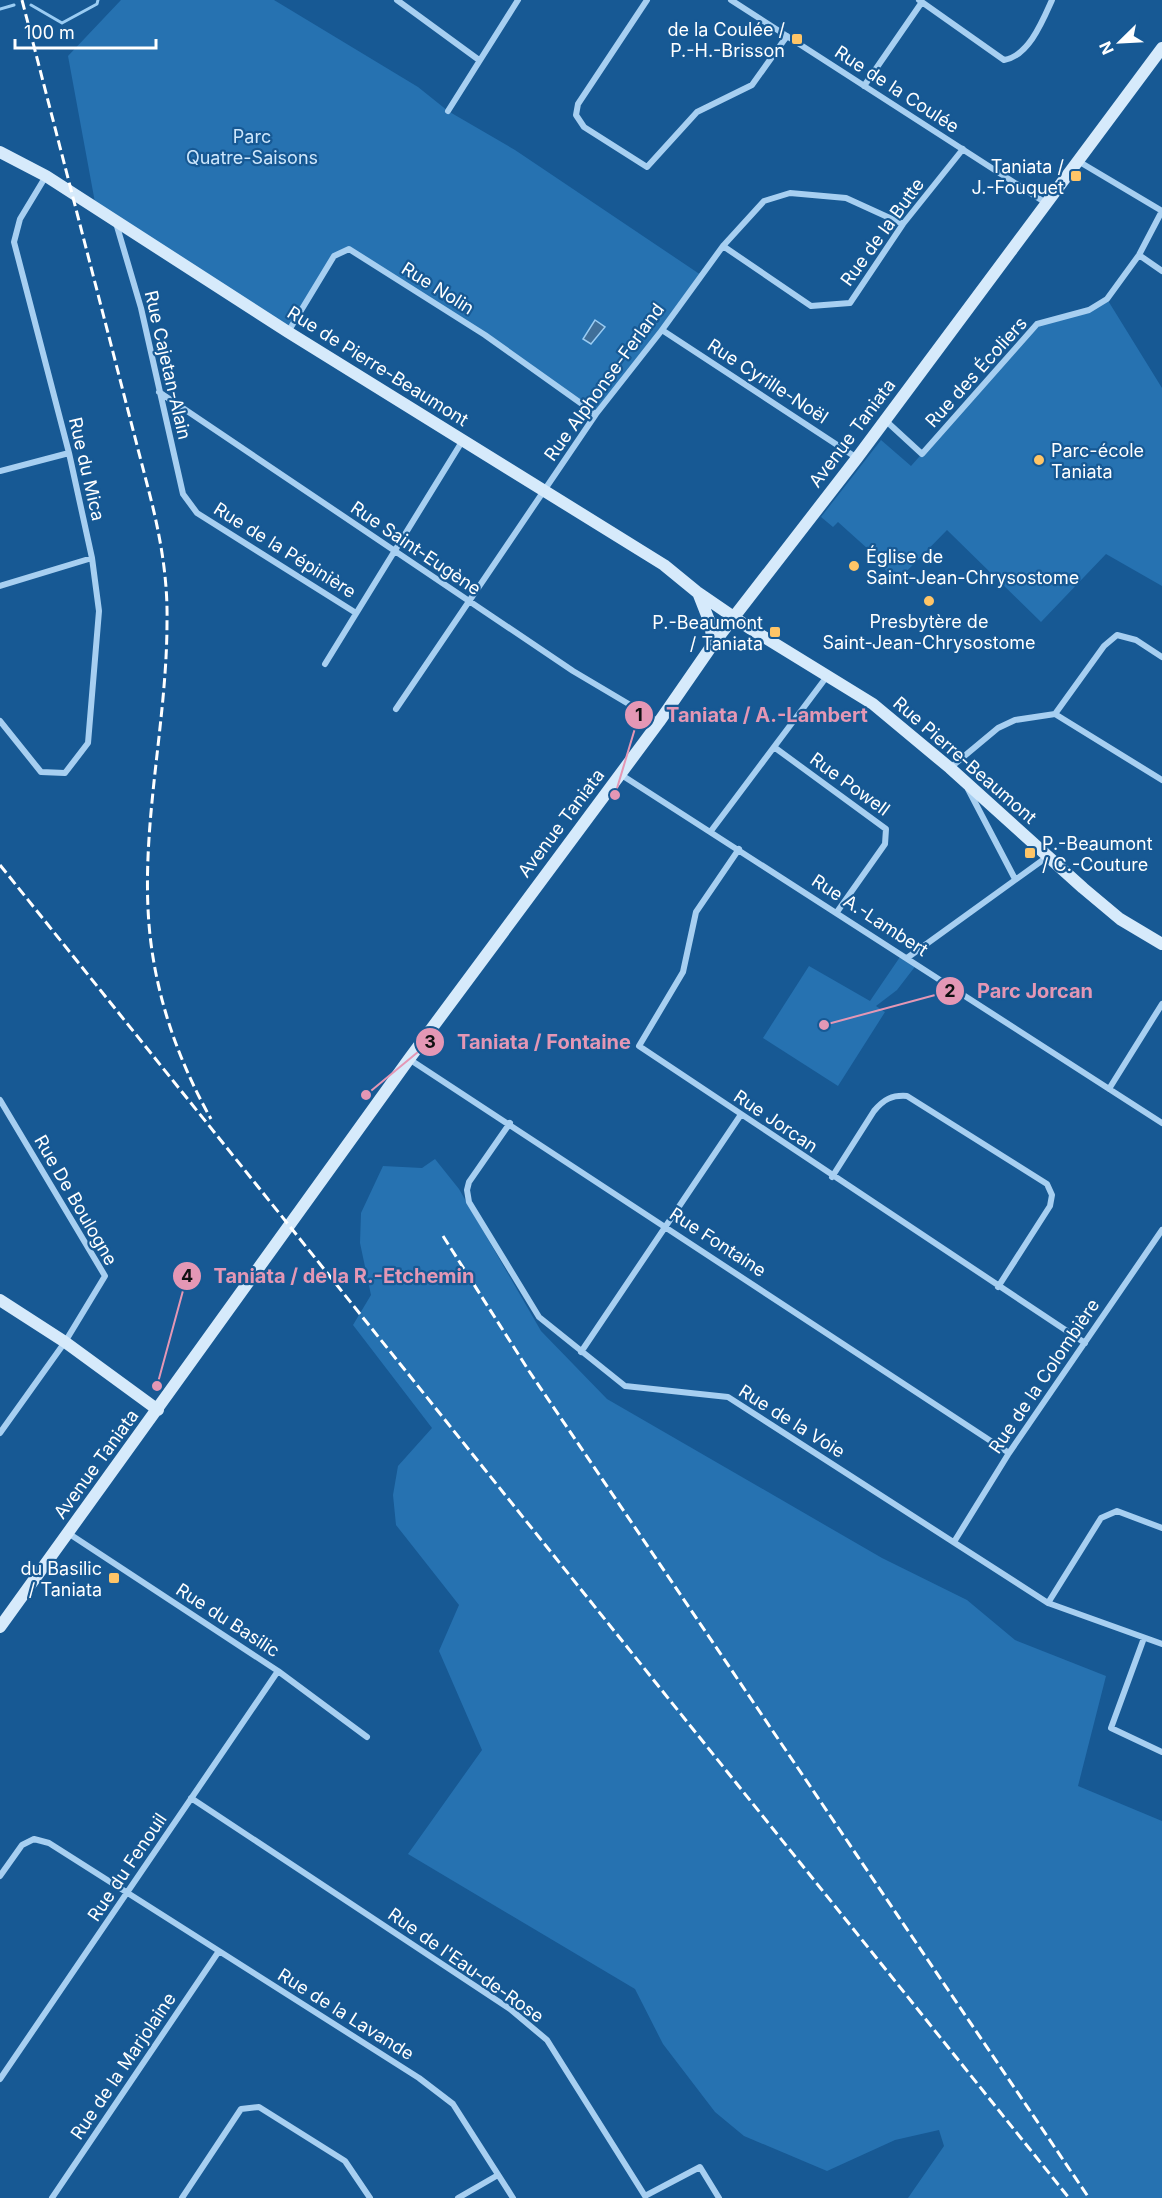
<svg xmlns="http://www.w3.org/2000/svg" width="1162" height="2198" viewBox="0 0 1162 2198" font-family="Inter,sans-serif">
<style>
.green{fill:#2672b1}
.water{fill:#406f99;stroke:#9accf3;stroke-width:1.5}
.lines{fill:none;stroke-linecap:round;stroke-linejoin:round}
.stream{stroke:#9accf3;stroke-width:3}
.street{stroke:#a7cff1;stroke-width:6}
.secondary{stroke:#d6eafb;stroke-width:12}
.rail{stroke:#fff;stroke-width:3;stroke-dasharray:10 4.5;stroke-linecap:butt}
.poi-dot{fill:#ffc567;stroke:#175994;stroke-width:2}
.labels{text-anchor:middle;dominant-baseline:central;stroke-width:4.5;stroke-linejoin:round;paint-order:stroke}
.poi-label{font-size:18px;fill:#fff;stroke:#175994;text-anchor:end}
.street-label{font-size:18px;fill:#fff;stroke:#175994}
.park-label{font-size:18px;fill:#cee7fc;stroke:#175994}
.leader{fill:none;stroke:#e497b5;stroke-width:2}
.callout-dot{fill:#e497b5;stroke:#175994;stroke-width:2}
.mark-label{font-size:18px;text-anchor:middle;font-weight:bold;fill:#111}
.callout-label{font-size:20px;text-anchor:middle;font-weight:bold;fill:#e497b5;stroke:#175994;stroke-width:4.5;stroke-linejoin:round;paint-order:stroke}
</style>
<rect width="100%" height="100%" fill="#175994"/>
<!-- green -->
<path class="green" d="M121 0H274L418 87 448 111 515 150 701 275 596 414 485 335 349 249 334 256 288 332 96 208 68 56Z
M1107 299 1162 388V586L1106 554 1041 622 947 530 900 578 893 579 868 549 838 522 833 527 821 517 881 440 911 466 1037 324 1089 310Z
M902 954 917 964 897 990 876 1006 885 1012 838 1086 763 1038 809 966 870 1001Z
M435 1159 459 1189 541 1331 607 1399 882 1558 967 1600 1015 1640 1106 1676 1078 1786 1162 1821V2198H908L944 2146 939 2130 895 2140 827 2171 744 2136 715 2112 663 2044 635 1989 408 1854 482 1750 439 1651 459 1605 396 1525 393 1495 398 1466 432 1428 353 1325 371 1295 360 1243 361 1213 383 1166 422 1168Z"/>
<!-- water -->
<path class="water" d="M595 320 605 327 591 344 583 339Z"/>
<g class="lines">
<!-- stream -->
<path class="stream" d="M31 5 62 23 97 4 98 0
M0 9 14 5"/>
<!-- street -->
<path class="street" d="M397 0 479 60
M647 0 578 104 576 115 584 127 647 167 697 112 752 85 787 36
M731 0 1046 203
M919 0 1004 60C1029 56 1043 20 1052 0
M864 86 922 2
M448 111 518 0
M1078 161 1162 211
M116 223 141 308 183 494 197 513 356 613
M723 246 811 306 850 303 903 224 963 149
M1139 255 1162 271
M662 330 857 458
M288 332 334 256 349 249 485 335 596 414
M159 392 573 671 659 722
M885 420 922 454 1037 324 1089 310 1107 299 1139 255 1162 211
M0 471 69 453
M0 586 92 558
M325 664 463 440
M396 709 596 414 662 330 723 246 764 201 790 193 846 198 903 224
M1055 714 1104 646 1117 635 1136 640 1162 657
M0 721 41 772 65 773 88 743 99 611 92 558 69 453 14 242 20 219 46 176
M774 747 886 829 885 844 837 912
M950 768 998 728 1015 720 1055 714 1162 780
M620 774 1162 1123
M968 789 1015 879
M711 831 828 675
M739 849 696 912 683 972 639 1046 1085 1343
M907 958 1047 857
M409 1059 1009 1453
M1109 1089 1162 1004
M0 1100 105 1276 65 1342 0 1433
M510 1123 469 1182 467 1190 469 1202 539 1317 625 1386 728 1397 1048 1603 1162 1644
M832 1177 874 1111C884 1099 892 1095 907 1096L1047 1184 1052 1195 1050 1206 998 1287
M581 1352 740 1116
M68 1533 278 1671 367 1737
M954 1542 1009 1453 1162 1230
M1048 1603 1101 1518 1117 1511 1162 1528
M1144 1638 1111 1728 1162 1752
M191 1798 510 2009 547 2040 645 2196 700 2167 719 2198
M0 1876 22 1845 34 1839 49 1843 419 2078 453 2104 513 2198
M0 2079 278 1671
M52 2198 219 1951
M182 2198 241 2109 259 2107 345 2161 370 2198
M458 2198 498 2175"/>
<!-- secondary -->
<path class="secondary" d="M0 152 46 176 288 332 664 565 697 592 751 629 873 704 950 768 1083 888 1120 919 1162 944
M699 595 710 623 713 644
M0 1300 65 1342 158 1410
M0 1627 409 1059 659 722 713 644 857 458 1162 48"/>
<!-- rail -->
<path class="rail" d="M22 0 147 484C159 529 168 575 167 622 167 726 139 831 150 935 157 1000 179 1062 211 1119
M0 865 1069 2198
M443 1236 529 1371 1089 2198"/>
</g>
<!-- markers -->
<g class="poi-dot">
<rect x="791" y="33" width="12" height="12" rx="3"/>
<rect x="1070" y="170" width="12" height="12" rx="3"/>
<circle cx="1039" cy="460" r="6"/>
<circle cx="854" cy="566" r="6"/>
<circle cx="929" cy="601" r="6"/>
<rect x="769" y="626" width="12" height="12" rx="3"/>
<rect x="1024" y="847" width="12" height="12" rx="3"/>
<rect x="108" y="1572" width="12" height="12" rx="3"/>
</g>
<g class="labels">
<!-- poi labels -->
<g class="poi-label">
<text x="785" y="29">de la Coulée /<tspan x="785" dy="21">P.-H.-Brisson</tspan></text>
<text x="1064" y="166">Taniata /<tspan x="1064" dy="21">J.-Fouquet</tspan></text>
<text x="1051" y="450" text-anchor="start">Parc-école<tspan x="1051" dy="21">Taniata</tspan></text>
<text x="866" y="556" text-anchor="start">Église de<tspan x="866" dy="21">Saint-Jean-Chrysostome</tspan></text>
<text x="929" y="621" text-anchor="middle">Presbytère de<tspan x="929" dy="21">Saint-Jean-Chrysostome</tspan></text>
<text x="763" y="622">P.-Beaumont<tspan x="763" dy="21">/ Taniata</tspan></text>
<text x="1042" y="843" text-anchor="start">P.-Beaumont<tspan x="1042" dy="21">/ C.-Couture</tspan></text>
<text x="102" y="1568">du Basilic<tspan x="102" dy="21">/ Taniata</tspan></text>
</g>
<!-- street labels -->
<g class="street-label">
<text transform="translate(897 89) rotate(33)">Rue de la Coulée</text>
<text transform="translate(882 232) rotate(-54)">Rue de la Butte</text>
<text transform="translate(438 288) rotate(32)">Rue Nolin</text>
<text transform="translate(168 365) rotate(77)">Rue Cajetan-Alain</text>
<text transform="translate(378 366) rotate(32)">Rue de Pierre-Beaumont</text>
<text transform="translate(976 372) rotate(-48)">Rue des Écoliers</text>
<text transform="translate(768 381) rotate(33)">Rue Cyrille-Noël</text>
<text transform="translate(604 382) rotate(-54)">Rue Alphonse-Ferland</text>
<text transform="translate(852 433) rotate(-53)">Avenue Taniata</text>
<text transform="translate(87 469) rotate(77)">Rue du Mica</text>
<text transform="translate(416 548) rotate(34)">Rue Saint-Eugène</text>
<text transform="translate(285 550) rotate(32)">Rue de la Pépinière</text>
<text transform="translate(965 760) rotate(41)">Rue Pierre-Beaumont</text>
<text transform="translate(850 784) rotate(36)">Rue Powell</text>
<text transform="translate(561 823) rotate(-53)">Avenue Taniata</text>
<text transform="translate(870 915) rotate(33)">Rue A.-Lambert</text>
<text transform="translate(776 1121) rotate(34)">Rue Jorcan</text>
<text transform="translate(76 1200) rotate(60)">Rue De Boulogne</text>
<text transform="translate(718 1242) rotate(33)">Rue Fontaine</text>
<text transform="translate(1044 1376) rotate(-56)">Rue de la Colombière</text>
<text transform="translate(792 1421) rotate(32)">Rue de la Voie</text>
<text transform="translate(96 1464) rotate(-54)">Avenue Taniata</text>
<text transform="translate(228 1620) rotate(33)">Rue du Basilic</text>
<text transform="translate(127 1867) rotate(-56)">Rue du Fenouil</text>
<text transform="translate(466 1965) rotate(35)">Rue de l'Eau-de-Rose</text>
<text transform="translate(346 2014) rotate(32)">Rue de la Lavande</text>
<text transform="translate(123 2066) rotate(-56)">Rue de la Marjolaine</text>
</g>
<!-- park labels -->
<g class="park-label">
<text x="252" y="136">Parc<tspan x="252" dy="21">Quatre-Saisons</tspan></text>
</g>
</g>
<!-- callouts -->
<path class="leader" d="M615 795L639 715M824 1025L950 991M366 1095L430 1042M157 1386L187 1276"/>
<g class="callout-dot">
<circle cx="615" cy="795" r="6"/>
<circle cx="824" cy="1025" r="6"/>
<circle cx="366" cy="1095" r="6"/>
<circle cx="157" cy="1386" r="6"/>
<circle cx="639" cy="715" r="15"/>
<circle cx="950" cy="991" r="15"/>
<circle cx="430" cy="1042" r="15"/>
<circle cx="187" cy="1276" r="15"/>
</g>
<g class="mark-label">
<text x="639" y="721">1</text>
<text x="950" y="997">2</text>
<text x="430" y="1048">3</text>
<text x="187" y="1282">4</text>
</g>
<g class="callout-label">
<text x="767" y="722">Taniata / A.-Lambert</text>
<text x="1035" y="998">Parc Jorcan</text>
<text x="544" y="1049">Taniata / Fontaine</text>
<text x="344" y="1283">Taniata / de la R.-Etchemin</text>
</g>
<!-- north arrow -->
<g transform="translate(1120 42) rotate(246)" stroke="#175994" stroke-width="4.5" paint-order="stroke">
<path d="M0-4.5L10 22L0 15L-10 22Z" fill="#ffffff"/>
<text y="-9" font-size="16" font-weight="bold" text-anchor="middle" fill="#ffffff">N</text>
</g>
<!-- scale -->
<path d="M15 39v9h141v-9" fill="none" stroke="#ffffff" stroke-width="3"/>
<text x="24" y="39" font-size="18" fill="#ffffff" stroke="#175994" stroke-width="4.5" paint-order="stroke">100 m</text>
</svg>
